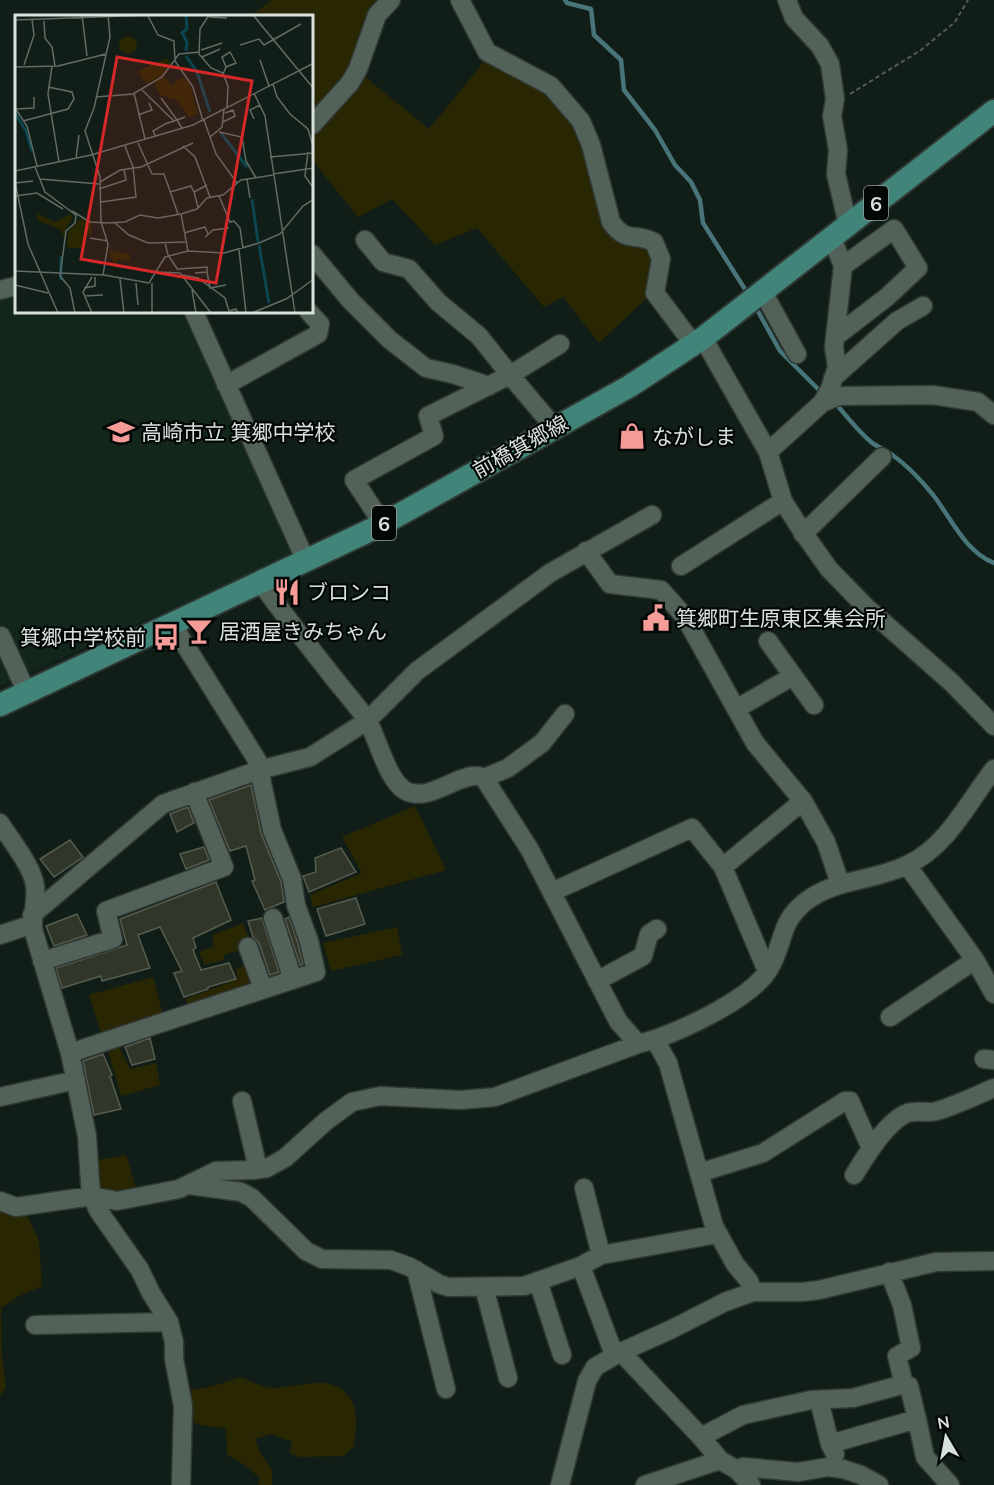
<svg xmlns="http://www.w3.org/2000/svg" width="994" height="1485" viewBox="0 0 994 1485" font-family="Mulish,'Noto Sans JP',sans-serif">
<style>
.built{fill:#12261b}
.green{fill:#292603}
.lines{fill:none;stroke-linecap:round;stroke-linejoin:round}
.stream{stroke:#48747a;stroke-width:4.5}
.building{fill:#30372a;stroke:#555d4f;stroke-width:1.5}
.minor-casing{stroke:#303833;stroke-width:21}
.major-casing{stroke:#303833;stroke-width:26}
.path{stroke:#515d56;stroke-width:2;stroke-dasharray:4.5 3;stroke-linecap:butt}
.minor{stroke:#536259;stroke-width:18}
.major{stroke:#40847a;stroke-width:22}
.labels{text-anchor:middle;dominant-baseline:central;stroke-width:4.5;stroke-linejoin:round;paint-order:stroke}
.shield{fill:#030705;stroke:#98a09b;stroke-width:1.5}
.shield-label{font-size:20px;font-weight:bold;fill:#d8e1db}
.poi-label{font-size:21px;fill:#d8e1db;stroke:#030705;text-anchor:start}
.street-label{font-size:21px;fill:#d8e1db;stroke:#030705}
.inset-river{fill:none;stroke:#0b4651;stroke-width:3}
.inset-road{fill:none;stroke:#616c65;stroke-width:1.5}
.view{fill:#d62828;fill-opacity:0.15;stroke:#d62828;stroke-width:3}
.inset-edge{fill:none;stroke:#d8e1db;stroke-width:3}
</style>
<rect width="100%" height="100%" fill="#111e17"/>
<!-- built -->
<path class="built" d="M16 292V312H188L297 552 0 686V295Z"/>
<!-- green -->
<path class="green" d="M272 0H382L346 78 312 116V16H250Z
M487 58 547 90 576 124 602 215 653 250 649 296 599 343 563 297 544 307 477 228 435 245 392 199 358 217 312 160V133L363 75 429 129Z
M415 806 446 870 313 907 310 895 362 873 342 837Z
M243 923 250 942 243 949 224 955V960L204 965 199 952 214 946 212 935Z
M397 927 402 955 331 971 323 943Z
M250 965 260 988 190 1011 185 999 238 979 236 968Z
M153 977 164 1018 102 1037 89 995Z
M117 1043 130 1069 156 1063 160 1085 121 1096 107 1047Z
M126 1155 137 1191 118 1197 99 1192 97 1160Z
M0 1211 26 1214 39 1240 42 1286 19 1296 1 1308 2 1355 6 1387 0 1396Z
M240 1377C249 1380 261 1387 271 1388 294 1389 328 1373 346 1393 360 1408 356 1427 354 1446L343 1456 299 1457 290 1453 292 1442 272 1434 255 1439 259 1451 272 1470V1485H258L260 1478 246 1466 227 1454 226 1428 205 1426 178 1418 179 1389C202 1391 219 1385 240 1377Z"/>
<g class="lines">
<!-- stream -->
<path class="stream" d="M565 0 567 3 591 9 594 35 621 60 624 90 655 130 675 165 691 182 700 200 703 223 748 294
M755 306 780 351 820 391
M837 405C848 418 858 431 871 442 877 447 885 449 891 454 907 465 922 481 934 496 952 520 965 551 994 563"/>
</g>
<!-- building -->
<path class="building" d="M251 785 261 833 281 882 284 902 265 910 252 881 255 880 246 846 230 851 209 800Z
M188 807 194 823 177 832 170 814Z
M70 840 83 857 54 877 40 859Z
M204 847 209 860 186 869 180 854Z
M341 848 356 872 309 892 303 876 316 872 315 858Z
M216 882 231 920 193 938 196 948 193 950 201 970 229 963 236 979 208 987V989L184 997 174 973 182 971 160 927 138 935 150 968 102 981 101 976 62 988 56 968 127 945 120 919Z
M356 898 365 924 326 936 317 909Z
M77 914 87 935 54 946 46 926Z
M289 917 298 944 303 965H300L285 919Z
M262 918 279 972 270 975 259 943 253 937 248 921Z
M150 1038 155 1059 132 1065 125 1047Z
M103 1054 112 1075 110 1076 121 1109 94 1115 83 1061Z"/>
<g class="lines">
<defs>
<path id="minor" d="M460 0 487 52 551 86 581 121 591 145 611 222C627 244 633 232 654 242L661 259 655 293 694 345
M787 0 794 18 820 46 830 64 835 99 832 116 838 150 836 174 848 225
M312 125 350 83 358 69 377 15 391 0
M365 240 383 262 409 269 438 302 479 336 510 375 560 344
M312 254 350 300 390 340 426 368 453 374 489 386
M0 290 16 286
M763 292 797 354
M194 312 306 561
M835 337 887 297 918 268 894 229 843 266
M703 338 768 452 783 501 802 531 829 569 867 608 951 682 994 726
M833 378 897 321 923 306
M226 385 318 334 320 324 309 312
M822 403 838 396 933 395 978 402 994 415
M768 452 822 403 830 389 837 367 834 347 843 266 832 238
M383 524 354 480 434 436 428 416 510 375 554 427
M803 534 882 457
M586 551 610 584 661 590 685 617 755 743 803 801 826 842 840 883
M681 566 783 501
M261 583C284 615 309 646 333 677 344 691 357 705 367 720 378 738 387 781 406 791 431 804 464 767 484 778L530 850 618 1021 638 1044
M1 636 27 693
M768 641 814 705
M736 709 793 676
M484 778 508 768 542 743 565 714
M0 823C10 839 33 867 35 886 37 900 32 914 33 929L70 1053 87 1136 90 1183 92 1196 98 1210 140 1270 151 1293 169 1322 174 1342V1359L183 1406 181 1485
M907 865 975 960 994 994
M552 892 692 828 723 867
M32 915 163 804 259 770 310 757 367 721 417 671 550 573 652 515
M273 918 293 980
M0 935 33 924
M248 947 263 989
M42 961 113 939 106 911 224 867 194 792
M767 971 723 867 803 801
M597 981 643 956 649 934 657 929
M890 1017 975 960
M655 1040 668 1063 714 1226 735 1264 749 1281 753 1292
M70 1053 316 972 309 941 296 905 292 879 272 830 257 760 172 624
M984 1059 994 1060
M0 1097 76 1080
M242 1101 258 1169
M699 1173 763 1153 845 1101H850L852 1106 871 1148
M854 1175C866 1156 885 1124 905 1114 915 1109 927 1114 937 1111 957 1105 975 1096 994 1088
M189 1185 241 1192 252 1198 306 1251 322 1259 391 1260 410 1267 439 1284 448 1287 524 1286 581 1266 601 1255 718 1234
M584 1188 601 1255
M0 1201 16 1207 92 1196 117 1201 179 1189 216 1171 253 1170 267 1168 285 1158 326 1121 352 1102 380 1096 461 1100 495 1097 638 1044C672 1036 751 1000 769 969 785 943 778 924 805 902 836 878 872 882 907 865 947 847 968 802 994 769
M581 1266 612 1349 621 1352 701 1437 720 1460
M416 1270 446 1389
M889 1272 902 1305 911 1348 897 1356 904 1385
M538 1281 562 1355
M484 1287 508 1378
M35 1325 169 1322
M819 1400 830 1444 835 1454
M917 1419 925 1457 950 1485
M701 1437 743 1415 811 1400 853 1398 901 1385 909 1386 917 1419 830 1444
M737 1470 743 1467 798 1472 828 1467 843 1469 861 1475 879 1485
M560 1485 587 1381 595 1367 621 1352 672 1329 725 1302 753 1292H802L819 1290 936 1262 994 1261
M645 1485 720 1460 737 1470 751 1485"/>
<path id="major" d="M0 705 379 526 630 386 703 338 994 111"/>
</defs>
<!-- minor casing -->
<use href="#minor" class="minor-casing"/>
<!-- major casing -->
<use href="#major" class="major-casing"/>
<!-- path -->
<path class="path" d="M850 94 921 50 955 22 968 0"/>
<!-- minor -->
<use href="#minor" class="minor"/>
<!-- major -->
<use href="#major" class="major"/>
</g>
<!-- icons -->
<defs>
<symbol id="school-bare" viewBox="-9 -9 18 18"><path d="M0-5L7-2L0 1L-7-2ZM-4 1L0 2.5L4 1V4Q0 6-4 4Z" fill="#f59b98" stroke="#030705" stroke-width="2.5" paint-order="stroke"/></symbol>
<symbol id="shop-bare" viewBox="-9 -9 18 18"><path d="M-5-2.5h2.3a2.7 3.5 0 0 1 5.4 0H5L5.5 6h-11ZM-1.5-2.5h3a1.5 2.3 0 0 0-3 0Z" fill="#f59b98" stroke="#030705" stroke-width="2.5" paint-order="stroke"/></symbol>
<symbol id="restaurant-bare" viewBox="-9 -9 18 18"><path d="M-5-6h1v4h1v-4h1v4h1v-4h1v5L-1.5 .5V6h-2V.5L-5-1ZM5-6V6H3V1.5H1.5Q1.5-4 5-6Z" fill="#f59b98" stroke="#030705" stroke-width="2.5" paint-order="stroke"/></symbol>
<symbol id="civic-bare" viewBox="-9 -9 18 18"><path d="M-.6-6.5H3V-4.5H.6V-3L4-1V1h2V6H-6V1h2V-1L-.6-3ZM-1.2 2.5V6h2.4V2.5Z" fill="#f59b98" stroke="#030705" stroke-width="2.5" paint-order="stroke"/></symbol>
<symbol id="bar-bare" viewBox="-9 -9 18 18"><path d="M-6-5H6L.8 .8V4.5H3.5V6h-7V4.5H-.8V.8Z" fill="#f59b98" stroke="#030705" stroke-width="2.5" paint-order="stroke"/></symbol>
<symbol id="bus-bare" viewBox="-9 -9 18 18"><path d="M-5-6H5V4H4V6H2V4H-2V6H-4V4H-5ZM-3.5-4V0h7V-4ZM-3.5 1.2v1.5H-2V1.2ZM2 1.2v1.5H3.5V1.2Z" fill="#f59b98" stroke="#030705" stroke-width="2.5" paint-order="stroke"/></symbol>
</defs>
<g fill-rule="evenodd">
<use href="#school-bare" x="102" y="413" width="38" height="38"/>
<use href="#shop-bare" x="613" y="417" width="38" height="38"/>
<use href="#restaurant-bare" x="268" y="573" width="38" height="38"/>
<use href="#civic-bare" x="637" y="599" width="38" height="38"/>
<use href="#bar-bare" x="180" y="612" width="38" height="38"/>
<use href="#bus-bare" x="147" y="618" width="38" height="38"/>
</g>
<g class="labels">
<!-- shield labels -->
<g class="shield">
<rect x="864" y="186" width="24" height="34" rx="4.5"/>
<rect x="372" y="506" width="24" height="34" rx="4.5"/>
</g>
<g class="shield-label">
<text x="876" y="203">6</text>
<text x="384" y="523">6</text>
</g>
<!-- poi labels -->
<g class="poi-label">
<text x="141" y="432">高崎市立 箕郷中学校</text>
<text x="652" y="436">ながしま</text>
<text x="307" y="592">ブロンコ</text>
<text x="676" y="618">箕郷町生原東区集会所</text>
<text x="219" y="631">居酒屋きみちゃん</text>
<text x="146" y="637" text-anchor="end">箕郷中学校前</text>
</g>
<!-- street labels -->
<g class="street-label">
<text transform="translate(520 446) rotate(-29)">前橋箕郷線</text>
</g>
</g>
<!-- overview -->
<g transform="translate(15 15)">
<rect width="298" height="298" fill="#111e17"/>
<path d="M104 30a9 9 0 1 1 18 0a9 9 0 1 1-18 0ZM152 43 156 49 147 61 131 69 123 56ZM149 61 157 70 167 62 174 67 183 98 175 103 161 85 145 80 139 69ZM23 198 39 207 56 199 58 203 50 215 51 226 46 215 22 205ZM66 203 76 208 77 218 71 220 67 233H52L53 217ZM93 235 115 239V247L102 244 103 252H100Z" fill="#292603"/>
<path class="inset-river" d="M171 36 172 27 167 18 172 14 171 0M171 41 182 57 195 97M0 98 11 116 17 136M206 118 232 152M237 184 243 227M244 230 254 288M46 241V265"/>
<path class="inset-road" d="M67 0 72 41M194 0 185 14 184 39 196 53 208 58 213 71 212 92M238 0 299 74M133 1 143 20 159 26 160 46 178 72 188 106M194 2 212 3M0 5 136 0M29 6 30 23 37 32 40 51M225 30 244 24 249 30 286 9M186 35 207 28M187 42 205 34M245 45 254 71M9 50 19 20 17 4M37 51 33 79 44 147M0 52 43 51 91 39M208 59 211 52 207 42 215 37 221 48 211 52M258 69 262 82 275 99 293 114 299 135M127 75 159 106M119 78 130 124M239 78 250 101 280 298M81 82 118 79 147 62 164 39 185 37M146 83 162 105 170 102M0 93 12 111 22 151M1 94 19 93V82M123 100 137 95 134 88M239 104 235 95 245 90M189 105 201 139 222 168M8 106 53 94 59 84 57 77 33 72M208 107 220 101 218 95 210 98M204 117 227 122 231 146 241 163M141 122 138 116 150 109 162 105 167 113M195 122 207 112 209 94M123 128 137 159H149L163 199M168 131 180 142 195 182M293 137 290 161 299 174M255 142 299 138M61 143 64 120M20 152 30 177 61 200 60 208 51 216 45 261 55 273 60 298M0 156 76 140 178 110 299 48M258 159 299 153M25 164 84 169M232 164 235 183M0 167 13 229 43 298M85 167 105 155 126 152 178 128M0 168 18 166M84 174 111 165 109 154M155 177 176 171 179 177M0 181 22 178 48 194M204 181 215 207 219 206 225 213 228 234M86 187 121 182 118 152 110 131M183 192 179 177 192 170M57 196 75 207 92 208 110 207 125 200 143 203 166 199 182 194 192 183 208 180 226 165 258 160M166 199 173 236M100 208 114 220 133 228 170 227M169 218 190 212 193 219M190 222 198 215 214 213M75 223 93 226M150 228 153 240 163 255M224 235 231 298M163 254 192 252V257L180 258M0 256 89 260 134 268 150 242 173 236 209 238 244 228 265 219 288 191 299 184M142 257 165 258 196 298M192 257 195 273 211 270M88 260 93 229 86 207 85 162 70 116 79 93 95 22 93 0M167 260 183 263 210 283 214 296 221 294 223 298M105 264 109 298M121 268 123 290M137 268V298M0 270 33 278M69 273 80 271V262M177 275 181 298M69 281 88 280M77 298 68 277 77 262M237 298 271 284 299 264"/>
<path class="view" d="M102 42 237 66 201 268 66 244Z"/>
<rect width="298" height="298" class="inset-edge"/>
</g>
<!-- north arrow -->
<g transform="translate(946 1437) rotate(350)" stroke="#030705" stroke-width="4.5" paint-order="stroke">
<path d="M0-4.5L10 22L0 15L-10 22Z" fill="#d8e1db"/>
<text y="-9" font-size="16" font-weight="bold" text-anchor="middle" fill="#d8e1db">N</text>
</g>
</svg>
